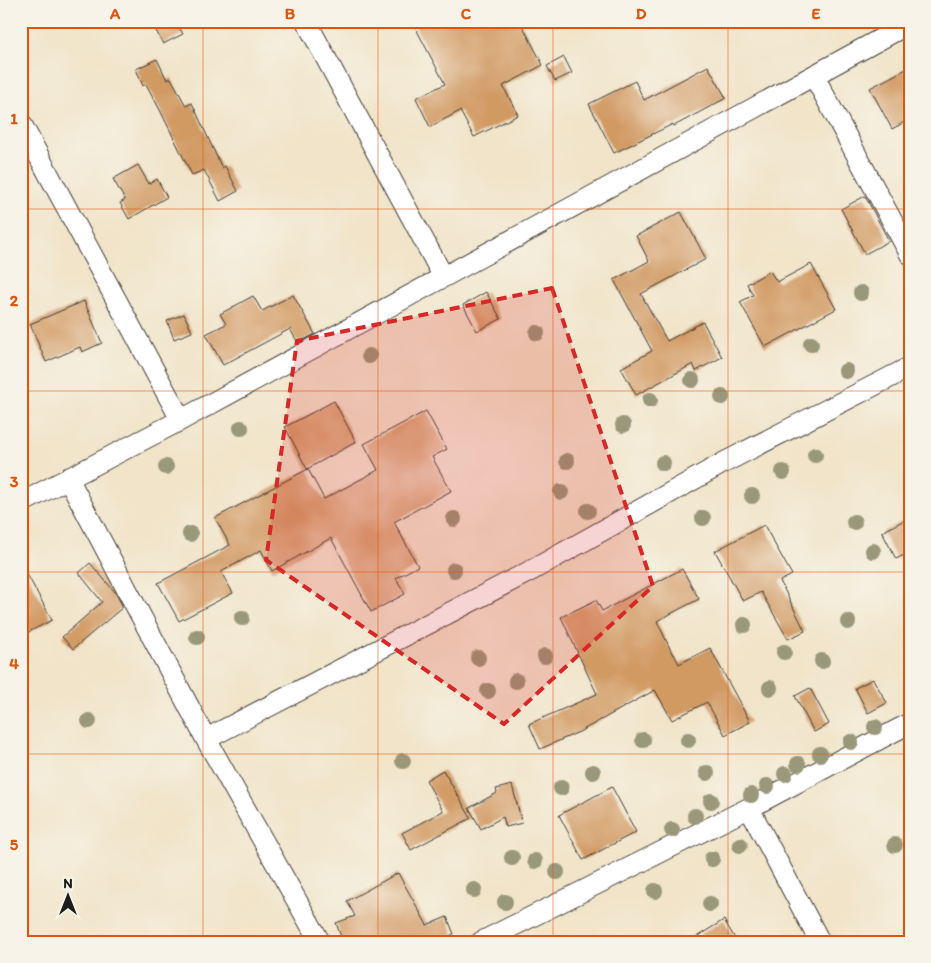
<svg xmlns="http://www.w3.org/2000/svg" width="931" height="963" viewBox="0 0 931 963" font-family="Itim,sans-serif">
<style>
.building{fill:#d19a63}
.lines{fill:none;stroke-linecap:round;stroke-linejoin:round}
.street-casing{stroke:#3c3a36;stroke-width:22}
.street{stroke:#fff;stroke-width:20}
.tree{fill:#9a987a}
.marked{fill:#d62828;fill-opacity:0.2;stroke:#d62828;stroke-width:4;stroke-dasharray:10 6;stroke-linejoin:round}
.grid{fill:none;stroke:#de560d;stroke-width:1;stroke-opacity:0.55}
.neatline{fill:none;stroke:#de560d;stroke-width:2}
.grid-label{font-size:16px;text-anchor:middle;font-weight:bold;fill:#de560d}
</style>
<rect width="100%" height="100%" fill="#f7f3e8"/>
<filter id="ink" filterUnits="userSpaceOnUse"><feTurbulence type="fractalNoise" baseFrequency=".02" numOctaves="2"/><feDisplacementMap in="SourceGraphic" scale="10" xChannelSelector="R" yChannelSelector="G"/><feConvolveMatrix kernelMatrix="1 2 1 2 8 2 1 2 1" color-interpolation-filters="sRGB"/></filter>
<filter id="wash" filterUnits="userSpaceOnUse"><feTurbulence type="fractalNoise" baseFrequency=".0096" numOctaves="4" result="noise"/><feDisplacementMap in="SourceGraphic" scale="20" xChannelSelector="R" yChannelSelector="G"/><feGaussianBlur stdDeviation="1.12" result="paint"/><feColorMatrix in="noise" values="0 0 0 0 0 0 0 0 0 0 0 0 0 0 0 0 0 1.4 0 .05"/><feComposite in="paint" operator="in"/></filter>
<g filter="url(#wash)">
<rect width="100%" height="100%" fill="#f1e4c9"/>
<g id="blocks">
<!-- building -->
<path class="building" d="M151 21H176L183 34 163 44Z
M412 21H520L543 65 503 86 518 115 474 137 460 111 430 127 416 98 445 84Z
M564 57 572 73 555 81 547 66Z
M157 59 167 80 171 78 186 106 192 103 222 168 225 166 238 191 220 201 204 170 192 175 160 110 146 84 143 86 136 69Z
M708 66 726 98 674 126 673 124 614 153 589 104 635 81 644 100Z
M910 67V119L892 129 870 88Z
M138 165 149 184 157 179 167 197 129 219 120 203 125 200 113 179Z
M865 196 889 241 865 254 841 209Z
M681 212 706 259 641 294 667 341 703 322 722 357 696 371 693 364 636 395 621 368 652 351 614 280 649 261 636 236Z
M811 264 836 309 765 347 740 302 753 295 747 284 770 271 777 282Z
M486 292 501 319 477 331 463 305Z
M293 295 315 334 298 343 290 329 223 365 206 334 226 324 220 314 253 296 262 311Z
M84 301 102 343 82 352 80 347 46 362 30 324Z
M184 314 192 332 174 339 167 321Z
M334 401 356 442 307 469 285 427Z
M426 411 447 449 432 457 451 491 394 522 418 566 396 578 405 594 371 612 331 538 272 571 261 550 221 572 233 593 179 621 158 583 230 545 215 518 308 469 324 499 378 470 364 444Z
M910 517V552L896 559 882 532Z
M764 525 792 575 780 581 805 631 788 639 761 592 743 601 715 551Z
M21 563 52 620 21 636Z
M90 563 115 592 123 607 73 649 62 637 102 602 79 573Z
M682 569 699 599 657 621 673 655 674 654 679 664 710 648 750 722 725 735 707 702 672 720 655 690 579 732 540 749 529 724 597 694 561 617 596 600 602 611Z
M873 679 887 703 868 713 855 688Z
M810 688 829 724 814 732 795 696Z
M443 770 471 818 411 850 402 833 443 811 426 780Z
M512 785 522 823 506 827 503 817 481 829 469 808 497 793 496 789Z
M612 787 636 832 583 860 559 815Z
M398 873 427 925 447 917 454 934 436 942H343L336 923 355 916 347 901Z
M724 920 737 942H688Z"/>
</g>
</g>
<g filter="url(#ink)">
<use href="#blocks" fill-opacity="0" stroke="#3c3a36" stroke-width="1"/>
<g class="lines">
<defs>
<path id="street" d="M306 21 443 276
M814 76 910 254
M21 123 181 420
M68 478 206 739 320 942
M21 503 181 420 910 23
M206 739 534 569 725 462 910 367
M749 808 820 942
M481 942 749 808 910 723"/>
</defs>
<!-- street casing -->
<use href="#street" class="street-casing"/>
<!-- street -->
<use href="#street" class="street"/>
</g>
<!-- trees -->
<g class="tree">
<circle cx="861" cy="293" r="8"/>
<circle cx="537" cy="333" r="8"/>
<circle cx="811" cy="344" r="8"/>
<circle cx="369" cy="356" r="8"/>
<circle cx="846" cy="371" r="8"/>
<circle cx="692" cy="380" r="8"/>
<circle cx="722" cy="397" r="8"/>
<circle cx="650" cy="400" r="8"/>
<circle cx="623" cy="425" r="8"/>
<circle cx="241" cy="428" r="8"/>
<circle cx="815" cy="455" r="8"/>
<circle cx="567" cy="461" r="8"/>
<circle cx="663" cy="463" r="8"/>
<circle cx="166" cy="467" r="8"/>
<circle cx="783" cy="472" r="8"/>
<circle cx="561" cy="492" r="8"/>
<circle cx="752" cy="496" r="8"/>
<circle cx="588" cy="511" r="8"/>
<circle cx="703" cy="518" r="8"/>
<circle cx="454" cy="519" r="8"/>
<circle cx="854" cy="522" r="8"/>
<circle cx="190" cy="534" r="8"/>
<circle cx="873" cy="551" r="8"/>
<circle cx="454" cy="570" r="8"/>
<circle cx="242" cy="618" r="8"/>
<circle cx="848" cy="622" r="8"/>
<circle cx="744" cy="625" r="8"/>
<circle cx="197" cy="637" r="8"/>
<circle cx="784" cy="652" r="8"/>
<circle cx="545" cy="656" r="8"/>
<circle cx="478" cy="658" r="8"/>
<circle cx="822" cy="661" r="8"/>
<circle cx="516" cy="681" r="8"/>
<circle cx="770" cy="688" r="8"/>
<circle cx="488" cy="691" r="8"/>
<circle cx="89" cy="721" r="8"/>
<circle cx="875" cy="727" r="8"/>
<circle cx="643" cy="740" r="8"/>
<circle cx="688" cy="740" r="8"/>
<circle cx="851" cy="742" r="8"/>
<circle cx="820" cy="754" r="8"/>
<circle cx="403" cy="761" r="8"/>
<circle cx="798" cy="764" r="8"/>
<circle cx="593" cy="772" r="8"/>
<circle cx="707" cy="773" r="8"/>
<circle cx="785" cy="774" r="8"/>
<circle cx="767" cy="786" r="8"/>
<circle cx="561" cy="788" r="8"/>
<circle cx="751" cy="795" r="8"/>
<circle cx="711" cy="801" r="8"/>
<circle cx="695" cy="816" r="8"/>
<circle cx="672" cy="830" r="8"/>
<circle cx="740" cy="845" r="8"/>
<circle cx="895" cy="845" r="8"/>
<circle cx="512" cy="858" r="8"/>
<circle cx="712" cy="859" r="8"/>
<circle cx="535" cy="861" r="8"/>
<circle cx="557" cy="872" r="8"/>
<circle cx="474" cy="890" r="8"/>
<circle cx="655" cy="891" r="8"/>
<circle cx="505" cy="902" r="8"/>
<circle cx="710" cy="904" r="8"/>
</g>
</g>
<!-- marked area -->
<path class="marked" d="M552 288 653 586 504 724 266 560 297 341Z"/>
<!-- grid -->
<path class="grid" d="M203 21V942M378 21V942M553 21V942M728 21V942M21 209H910M21 391H910M21 572H910M21 754H910"/>
<!-- margin -->
<rect width="931" height="963" fill="none" stroke="#f7f3e8" stroke-width="55"/>
<!-- north arrow -->
<g transform="translate(68 896)" stroke="#f7f3e8" stroke-width="4" paint-order="stroke">
<path d="M0-4L9 19L0 12L-9 19Z" fill="#1c1c1c"/>
<text y="-8" font-size="14" font-weight="bold" text-anchor="middle" fill="#1c1c1c">N</text>
</g>
<rect x="28" y="28" width="876" height="908" class="neatline"/>
<g class="grid-label">
<text x="115" y="19">A</text>
<text x="290" y="19">B</text>
<text x="466" y="19">C</text>
<text x="641" y="19">D</text>
<text x="816" y="19">E</text>
<text x="14" y="124">1</text>
<text x="14" y="306">2</text>
<text x="14" y="487">3</text>
<text x="14" y="669">4</text>
<text x="14" y="850">5</text>
</g>
</svg>
